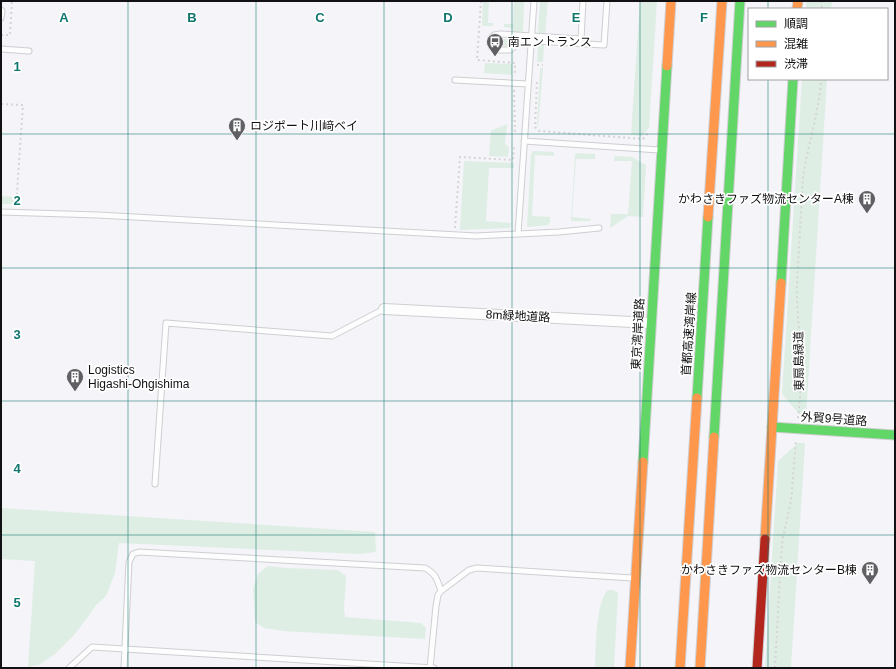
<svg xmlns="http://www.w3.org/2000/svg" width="896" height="669" viewBox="0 0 896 669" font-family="Helvetica,'Noto Sans JP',sans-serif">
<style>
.green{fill:#deeee4}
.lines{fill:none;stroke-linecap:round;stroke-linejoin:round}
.lane-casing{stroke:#cfcfd2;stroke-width:7}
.street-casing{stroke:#cfcfd2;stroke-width:12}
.fast-casing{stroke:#cfcfd2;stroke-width:11}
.slow-casing{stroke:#cfcfd2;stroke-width:11}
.jam-casing{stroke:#cfcfd2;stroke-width:11}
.path{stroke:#d5d5d5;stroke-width:2;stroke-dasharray:2 3;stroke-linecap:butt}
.lane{stroke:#fdfdfe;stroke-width:5}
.street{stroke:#fdfdfe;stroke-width:10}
.fast{stroke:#63d668;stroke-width:9}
.slow{stroke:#ff974d;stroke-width:9}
.jam{stroke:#b3261e;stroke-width:9}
.grid{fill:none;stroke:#0f766e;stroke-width:1;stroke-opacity:0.55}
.labels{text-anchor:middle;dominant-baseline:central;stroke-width:3.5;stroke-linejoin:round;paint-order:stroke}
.poi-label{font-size:12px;fill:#111113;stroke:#fff;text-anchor:start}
.street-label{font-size:12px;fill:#111113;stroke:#fff}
.grid-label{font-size:13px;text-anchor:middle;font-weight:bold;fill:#0f766e;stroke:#fff;stroke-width:3.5;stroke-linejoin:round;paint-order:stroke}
</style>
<rect width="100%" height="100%" fill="#f4f4f9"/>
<!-- green -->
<path class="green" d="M483 1H489L488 23H493V26H482Z
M514 1H524L523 33 512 32 513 28 504 27V24H513Z
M540 1H548L545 35 538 34Z
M640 1H657L649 128 642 136 631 135Z
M806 1H832L831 9H806Z
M500 39H510L513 41V44L511 47 500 46 497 44 498 41Z
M538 45H544L543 62H537Z
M485 63 512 64V75L484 73Z
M540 68H543L538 128 537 124Z
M802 79H827L806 416 800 415 782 394Z
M507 124 505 144 509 147 508 157 489 156 491 131Z
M533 151 554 152V156L535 155 532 216 550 217V222L548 225 527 227 531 154Z
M577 153 595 154V159H576L572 217 591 219 590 221H571L575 155Z
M616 156 632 157 646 165 643 217 628 216 610 228 611 214H628L632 161H614V157Z
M464 161 514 163V168H489L486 221 511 223V225L509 228 460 230Z
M1 196 15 197V204H1Z
M798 443H805L791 668H765L778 461Z
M1 508 375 532 376 552 360 554 119 543 115 573 106 596 96 605 87 618 74 635 55 654 39 665 28 667 35 561 1 559Z
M268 566 286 568 338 570 346 576 344 609 345 617 421 623 426 628 425 639 283 631 264 628 255 622 253 589 258 574Z
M608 590H613L618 593 614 668H595C596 649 595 603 608 590Z"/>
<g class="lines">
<defs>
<path id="lane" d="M583 1 581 39 500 34 494 35 491 38 490 44 492 48 497 50H510L515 46 516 40 604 45 607 1
M1 10 2 11 1 18
M1 49 29 51
M455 80 528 84
M524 141 659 150
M1 212 98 215 476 236 559 232 599 228
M518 234 534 1
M155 484 166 323 332 336 384 309
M69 668 92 647 434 668
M124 668 129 562 133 554 139 552 425 568C436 574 437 579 441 591
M430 668 436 606 438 595 441 591 469 570 477 568 632 578"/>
<path id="street" d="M384 309 651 323"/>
<path id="fast" d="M781 283 793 79
M697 398 708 217
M772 427 895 435
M714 437 740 1
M643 462 667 66"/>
<path id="slow" d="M797 9 798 1
M667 66 671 1
M708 217 722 1
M765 539 781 283
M630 668 643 462
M680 668 697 398
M700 668 714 437"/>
<path id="jam" d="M757 668 765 539"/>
</defs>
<!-- lane casing -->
<use href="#lane" class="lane-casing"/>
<!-- street casing -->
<use href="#street" class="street-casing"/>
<!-- fast casing -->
<use href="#fast" class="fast-casing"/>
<!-- slow casing -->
<use href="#slow" class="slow-casing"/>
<!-- jam casing -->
<use href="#jam" class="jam-casing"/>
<!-- path -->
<path class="path" d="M481 1 477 60 515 63V76
M821 1 822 9
M1 35H10L12 1
M538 66V65H543
M537 82 535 127 539 131 643 139 649 132
M514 90 515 135
M1 104 23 105 16 206
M455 228 460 157 513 160 514 147
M798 418C800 398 802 377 801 356 800 332 796 307 797 282L803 177C808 144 819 113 821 79
M775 668 781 557 783 537 791 501 796 441"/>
<!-- lane -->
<use href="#lane" class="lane"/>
<!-- street -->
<use href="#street" class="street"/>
<!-- fast -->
<use href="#fast" class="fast"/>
<!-- slow -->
<use href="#slow" class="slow"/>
<!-- jam -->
<use href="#jam" class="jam"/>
</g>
<!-- grid -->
<path class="grid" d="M128 1V668M256 1V668M384 1V668M512 1V668M640 1V668M768 1V9M768 79V668M1 134H895M1 268H895M1 401H895M1 535H895"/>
<!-- icons -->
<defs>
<symbol id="bus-pin" viewBox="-11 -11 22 30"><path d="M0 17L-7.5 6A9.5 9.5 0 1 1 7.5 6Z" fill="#606064" stroke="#fff"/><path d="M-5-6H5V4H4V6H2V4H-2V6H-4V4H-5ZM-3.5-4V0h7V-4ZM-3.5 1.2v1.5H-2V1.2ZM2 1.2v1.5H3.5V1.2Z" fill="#fff"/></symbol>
<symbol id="building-pin" viewBox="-11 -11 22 30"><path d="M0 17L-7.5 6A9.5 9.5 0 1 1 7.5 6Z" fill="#606064" stroke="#fff"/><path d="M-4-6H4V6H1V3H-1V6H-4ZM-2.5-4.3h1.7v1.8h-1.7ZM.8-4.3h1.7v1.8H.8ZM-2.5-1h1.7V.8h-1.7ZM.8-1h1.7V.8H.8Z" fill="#fff"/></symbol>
</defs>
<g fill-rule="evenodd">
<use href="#bus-pin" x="485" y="32" width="20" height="27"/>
<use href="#building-pin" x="227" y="116" width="20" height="27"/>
<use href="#building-pin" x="857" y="189" width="20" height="27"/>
<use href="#building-pin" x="65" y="367" width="20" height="27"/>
<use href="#building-pin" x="860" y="560" width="20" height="27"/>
</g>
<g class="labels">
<!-- poi labels -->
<g class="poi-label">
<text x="508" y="42">南エントランス</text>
<text x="250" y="126">ロジポート川﨑ベイ</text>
<text x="854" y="199" text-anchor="end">かわさきファズ物流センターA棟</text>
<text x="88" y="370">Logistics<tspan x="88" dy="14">Higashi-Ohgishima</tspan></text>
<text x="857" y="570" text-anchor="end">かわさきファズ物流センターB棟</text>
</g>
<!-- street labels -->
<g class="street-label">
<text transform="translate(518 316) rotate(3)">8m緑地道路</text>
<text transform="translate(638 334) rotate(-87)">東京湾岸道路</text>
<text transform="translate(689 334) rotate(-86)">首都高速湾岸線</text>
<text transform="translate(799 361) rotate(-91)">東扇島緑道</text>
<text transform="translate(834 419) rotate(4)">外貿9号道路</text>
</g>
</g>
<g class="grid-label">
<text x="64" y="22">A</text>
<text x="192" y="22">B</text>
<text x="320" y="22">C</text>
<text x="448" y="22">D</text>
<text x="576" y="22">E</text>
<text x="704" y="22">F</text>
<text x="17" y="71">1</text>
<text x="17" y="205">2</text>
<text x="17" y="339">3</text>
<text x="17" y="473">4</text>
<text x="17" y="607">5</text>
</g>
<!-- border -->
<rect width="896" height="669" fill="none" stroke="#111113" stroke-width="4"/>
<!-- legend -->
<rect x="748" y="8" width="140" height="72" fill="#ffffff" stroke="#a0a0a1"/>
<rect x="756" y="21" width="20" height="6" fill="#63d668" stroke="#a0a0a1"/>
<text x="784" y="28" font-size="12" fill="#111113">順調</text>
<rect x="756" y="41" width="20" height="6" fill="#ff974d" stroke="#a0a0a1"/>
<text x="784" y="48" font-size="12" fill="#111113">混雑</text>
<rect x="756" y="61" width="20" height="6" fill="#b3261e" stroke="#a0a0a1"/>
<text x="784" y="68" font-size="12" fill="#111113">渋滞</text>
</svg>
